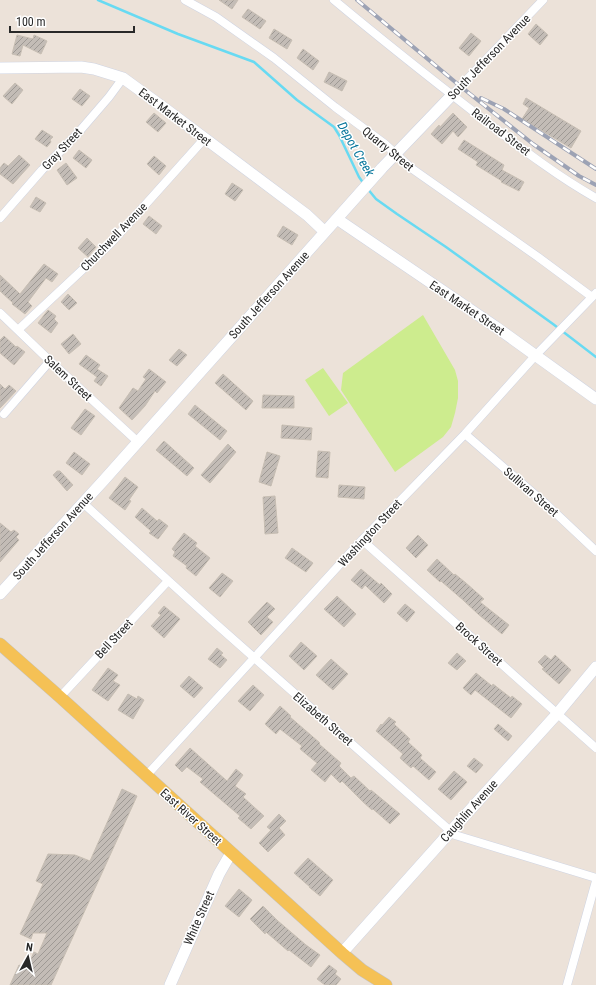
<svg xmlns="http://www.w3.org/2000/svg" width="596" height="985" viewBox="0 0 596 985" font-family="'Roboto Condensed',sans-serif">
<style>
.pitch{fill:#cdec8e}
.lines{fill:none;stroke-linecap:round;stroke-linejoin:round}
.stream{stroke:#68daf2;stroke-width:2.5}
.building{fill:url(#building-hatch);stroke:#c7beb3}
.street-casing{stroke:#cfd4e2;stroke-width:9}
.secondary-casing{stroke:#cfd4e2;stroke-width:12}
.primary-casing{stroke:#c3c3c3;stroke-width:13}
.street{stroke:#fff;stroke-width:8}
.secondary{stroke:#fff;stroke-width:11}
.primary{stroke:#f5c155;stroke-width:12}
.rail-casing{stroke:#9ca2b4;stroke-width:4}
.rail{stroke:#fff;stroke-width:2.5;stroke-dasharray:8;stroke-linecap:butt}
.labels{text-anchor:middle;dominant-baseline:central;stroke-width:3;stroke-linejoin:round;paint-order:stroke}
.street-label{font-size:12px;fill:#282828;stroke:#fff}
.water-label{font-size:13px;font-style:italic;fill:#09779c;stroke:#fff}
</style>
<defs>
<pattern id="building-hatch" width="6" height="6" patternUnits="userSpaceOnUse"><rect width="6" height="6" fill="#c3bcb6"/><path d="M-1 1l2-2M0 6l6-6M5 7l2-2" fill="none" stroke="#9e9994"/></pattern>
</defs>
<rect width="100%" height="100%" fill="#ece2d9"/>
<!-- pitch -->
<path class="pitch" d="M423 315 455 370 458 381V398L455 413 451 427 443 437 395 472 341 390 343 373Z
M323 368 348 403 329 416 305 380Z"/>
<g class="lines">
<!-- stream -->
<path class="stream" d="M98 0 178 34 254 62 297 100 334 127 339 135 359 177 364 184
M367 188 376 199 397 214 446 247 553 324 596 357"/>
</g>
<!-- building -->
<path class="building" d="M219 0H238L232 9Z
M248 9 266 21 260 29 242 17Z
M536 24 548 35 540 45 528 34Z
M274 29 292 40 287 49 269 38Z
M471 33 481 41 469 56 459 48Z
M17 35 33 39 34 35 47 41 41 54 23 45 20 56 12 54Z
M303 49 319 61 313 70 297 58Z
M329 72 347 81 342 91 324 82Z
M15 83 23 90 12 104 3 96Z
M80 89 90 96 82 106 72 99Z
M526 98 581 131 571 148 522 119 529 108 523 104Z
M154 113 166 123 158 132 146 122Z
M453 113 467 127 458 137 453 131 442 144 431 134 439 125 440 127Z
M42 130 53 137 50 140 51 142 47 147 35 139Z
M464 140 504 165 502 170 524 182 519 191 501 182 502 181 476 165 478 162 458 149Z
M79 150 92 160 86 168 73 158Z
M19 155 30 165 13 184 0 174V168L4 163 8 166Z
M154 156 166 166 159 175 147 164Z
M66 163 77 178 67 185 57 170Z
M232 183 243 190 235 201 225 194Z
M36 197 46 203 40 212 30 207Z
M149 216 162 226 156 234 143 224Z
M283 226 298 235 292 245 277 236Z
M87 238 96 247 88 257 78 248Z
M44 264 58 274 52 282 46 278 28 302 32 306 25 314 12 304 13 303 0 291V275L20 294Z
M68 294 77 303 69 310 61 302Z
M48 310 56 316 54 319 58 323 51 333 38 323Z
M73 334 81 344 69 354 61 344Z
M4 336 16 347 17 346 25 352 14 365 0 353V340Z
M179 349 187 355 177 366 169 360Z
M86 355 100 365 97 369 108 376 101 386 94 381 97 377 79 364Z
M149 369 166 382 157 393 155 391 145 406 132 420 119 408 133 388 138 391 146 379 143 377Z
M223 374 253 401 246 410 215 383Z
M0 384 5 389 9 385 16 391 0 408Z
M263 395 294 396V408H262Z
M195 405 227 431 220 440 188 414Z
M85 409 95 416 81 435 71 428Z
M282 425 312 428 311 440 281 438Z
M164 441 194 468 187 476 156 450Z
M228 444 236 452 210 483 201 475Z
M318 451 330 452 328 478 316 477Z
M74 452 90 464 82 475 66 463Z
M267 452 280 456 271 486 259 482Z
M57 471H60L73 485 67 491 53 475Z
M125 477 138 487 129 500 131 501 125 510 109 498Z
M339 485 365 487 364 499 338 497Z
M275 496 278 533 265 534 263 497Z
M142 508 157 521 159 519 168 526 158 539 149 533 151 531 135 517Z
M0 523 11 532 14 530 19 534 16 537 19 540 0 562Z
M184 533 197 543 195 546 210 558 196 576 186 568 187 566 173 556 175 552 172 549Z
M418 535 428 545 416 558 406 548Z
M292 548 313 563 306 572 285 558Z
M437 559 454 575 455 574 466 583 484 599 480 602 509 625 502 634 478 614 463 600 441 581 440 582 427 570Z
M361 569 380 585 381 583 392 594 384 603 365 585 362 589 351 580Z
M222 573 233 581 220 597 209 588Z
M337 596 356 614 344 627 324 609Z
M267 602 275 609 267 617 273 622 261 635 248 622Z
M405 604 415 612 407 622 397 613Z
M164 606 180 619 164 638 151 626 161 615 158 613Z
M301 642 317 656 304 670 289 656Z
M217 648 223 653 221 655 227 660 220 668 208 659Z
M457 653 466 661 457 670 448 663Z
M545 655 551 660 555 655 571 670 559 684 542 669 544 668 538 662Z
M331 659 348 674 333 690 316 675Z
M108 668 118 675 113 681 120 685 108 701 92 690Z
M476 673 492 686 493 684 511 698 512 696 522 704 511 718 475 690 471 695 463 688Z
M189 676 203 688 194 698 180 686Z
M253 685 264 695 250 711 238 701Z
M128 694 137 699 138 696 144 700 133 719 118 710Z
M280 706 291 716 290 717 320 743 319 744 341 763 339 766 351 778 354 776 370 791 371 790 400 814 390 824 373 809 372 810 362 801 342 781 340 783 331 774 325 782 311 770 317 763 300 749 302 746 280 729 276 734 265 724Z
M389 717 396 722 394 724 410 739 408 742 422 755 420 758 436 772 429 780 413 766 411 768 400 758 403 754 376 731 381 724 382 725Z
M498 724 512 736 508 741 494 729Z
M190 748 227 781 236 769 243 775 235 786 246 794 243 797 264 816 251 829 238 818 240 816 200 782 203 779 187 767 182 772 175 765Z
M474 758 483 765 476 773 467 766Z
M454 771 467 782 451 800 438 789Z
M122 789 137 796 51 985H10L19 965 27 968 34 952 38 954 47 933H33L31 939 20 934 43 884 36 881 48 854 75 855 90 861Z
M279 814 286 821 279 828 285 835 268 852 259 843 271 830 267 827Z
M308 858 333 880 320 896 309 887H310L294 873Z
M239 889 252 900 239 917 225 906Z
M263 906 278 921 306 945 320 955 311 967 289 950 288 951 266 932 265 934 250 919Z
M329 965 337 971 335 974 341 979 336 985H325L317 979Z"/>
<g class="lines">
<defs>
<path id="street" d="M185 0 216 17 274 58 335 107 385 144 411 168 538 257 592 297
M334 0C382 40 430 78 479 116 517 145 555 175 596 198
M452 95 543 0
M0 218 42 170 78 133 109 97 123 78
M0 313 50 361 138 442
M18 330 111 243 205 138
M4 414 50 361
M465 434 547 505 596 551
M83 503 216 624 455 835 596 878
M362 540 596 748
M60 697 168 581
M146 776 362 540 465 434 535 356 596 293
M567 985 596 881"/>
<path id="secondary" d="M0 68 81 67 94 69 123 78 167 110 307 215 325 232
M337 219 496 327 596 399
M0 594 104 480 382 168 452 95
M342 953 451 831 557 714 596 667
M170 985 219 874 231 853"/>
<path id="primary" d="M0 644 60 697 342 953 362 970 386 985"/>
</defs>
<!-- street casing -->
<use href="#street" class="street-casing"/>
<!-- secondary casing -->
<use href="#secondary" class="secondary-casing"/>
<!-- primary casing -->
<use href="#primary" class="primary-casing"/>
<!-- street -->
<use href="#street" class="street"/>
<!-- secondary -->
<use href="#secondary" class="secondary"/>
<!-- primary -->
<use href="#primary" class="primary"/>
<defs>
<path id="rail" d="M357 0 460 86 533 144 579 176 596 185
M481 98 504 109 596 169"/>
</defs>
<!-- rail casing -->
<use href="#rail" class="rail-casing"/>
<!-- rail -->
<use href="#rail" class="rail"/>
</g>
<g class="labels">
<!-- street labels -->
<g class="street-label">
<text transform="translate(489 57) rotate(-46)">South Jefferson Avenue</text>
<text transform="translate(175 117) rotate(37)">East Market Street</text>
<text transform="translate(501 132) rotate(37)">Railroad Street</text>
<text transform="translate(62 149) rotate(-47)">Gray Street</text>
<text transform="translate(388 149) rotate(39)">Quarry Street</text>
<text transform="translate(114 237) rotate(-46)">Churchwell Avenue</text>
<text transform="translate(269 295) rotate(-48)">South Jefferson Avenue</text>
<text transform="translate(467 308) rotate(34)">East Market Street</text>
<text transform="translate(68 378) rotate(43)">Salem Street</text>
<text transform="translate(531 492) rotate(41)">Sullivan Street</text>
<text transform="translate(370 533) rotate(-47)">Washington Street</text>
<text transform="translate(53 536) rotate(-48)">South Jefferson Avenue</text>
<text transform="translate(114 639) rotate(-47)">Bell Street</text>
<text transform="translate(479 644) rotate(42)">Brock Street</text>
<text transform="translate(323 719) rotate(41)">Elizabeth Street</text>
<text transform="translate(469 811) rotate(-48)">Caughlin Avenue</text>
<text transform="translate(191 817) rotate(42)">East River Street</text>
<text transform="translate(199 918) rotate(-66)">White Street</text>
</g>
<!-- water labels -->
<g class="water-label">
<text transform="translate(356 149) rotate(60)">Depot Creek</text>
</g>
</g>
<!-- north arrow -->
<g transform="translate(28 957) rotate(8)" stroke="#ffffff" stroke-width="3" paint-order="stroke">
<path d="M0-3L7 15L0 10L-7 15Z" fill="#282828"/>
<text y="-6" font-size="11" font-weight="bold" text-anchor="middle" fill="#282828">N</text>
</g>
<!-- scale -->
<path d="M10 26v6h124v-6" fill="none" stroke="#282828" stroke-width="2"/>
<text x="16" y="26" font-size="12" fill="#282828" stroke="#ffffff" stroke-width="3" paint-order="stroke">100 m</text>
</svg>
